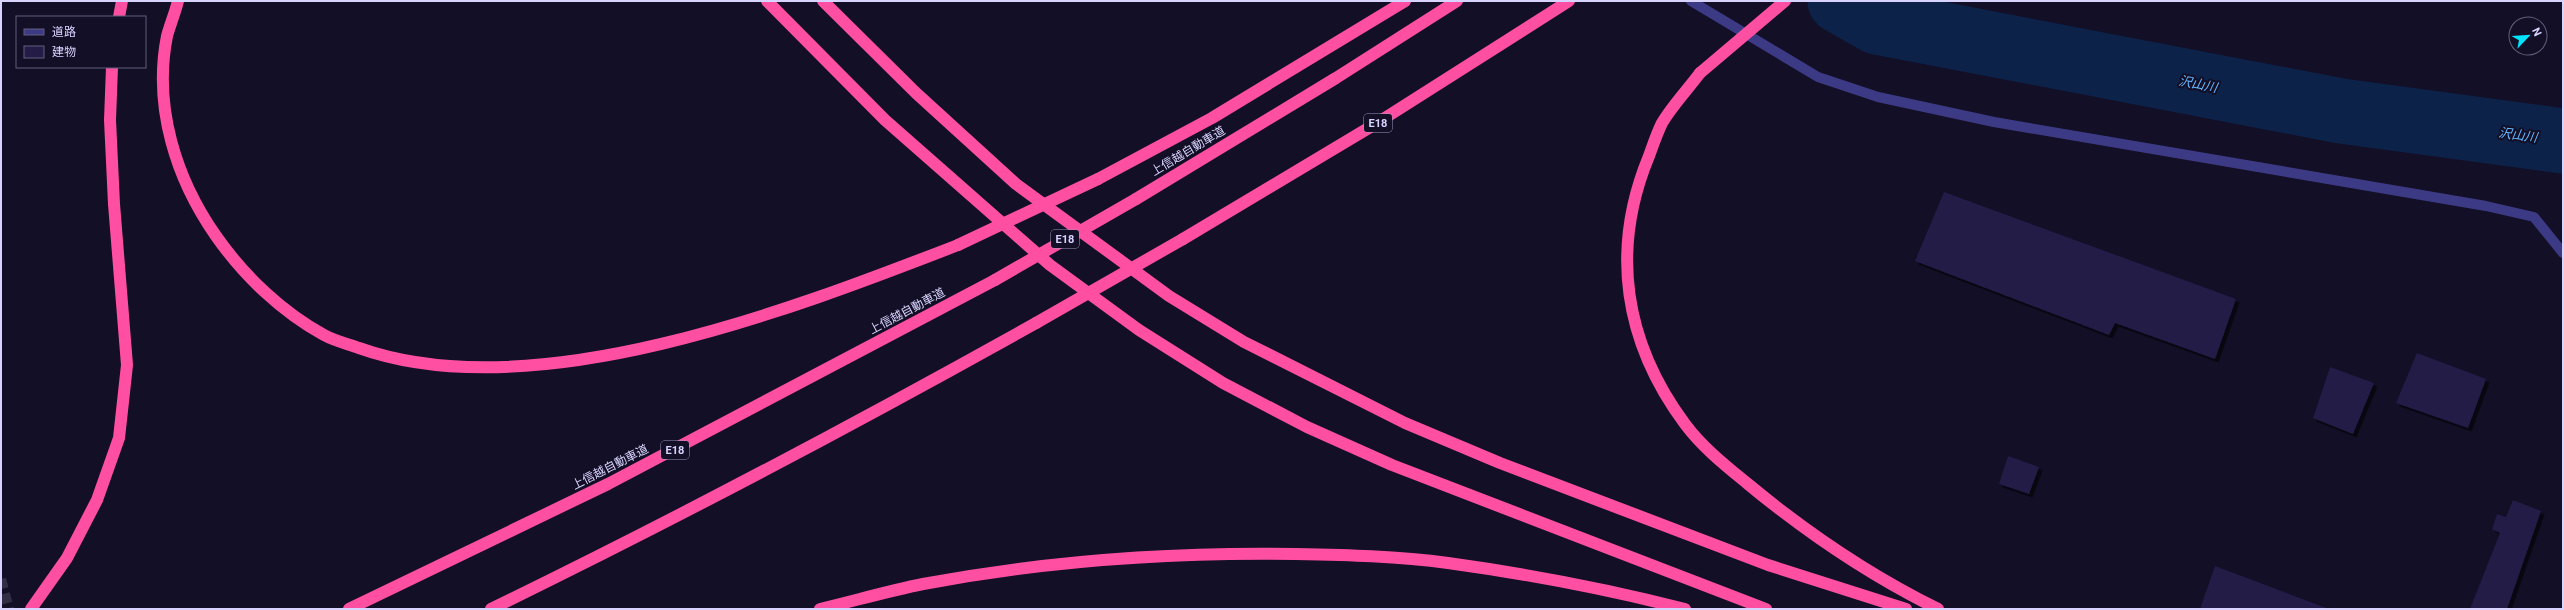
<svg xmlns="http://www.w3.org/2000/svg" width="2564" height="610" viewBox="0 0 2564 610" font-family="Roboto,'Noto Sans JP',sans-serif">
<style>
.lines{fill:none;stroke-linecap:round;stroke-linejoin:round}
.river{stroke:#0c2248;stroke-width:65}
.building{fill:#241b47;filter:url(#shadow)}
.minor-tunnel{stroke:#312d47;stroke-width:10;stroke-dasharray:10 5;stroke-linecap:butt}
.minor{stroke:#3d3a85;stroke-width:10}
.motorway{stroke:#ff4fa3;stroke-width:12}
.motorway-bridge{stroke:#ff4fa3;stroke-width:12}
.labels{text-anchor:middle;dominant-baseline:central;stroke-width:4;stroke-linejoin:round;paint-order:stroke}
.shield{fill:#130f26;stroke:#9e99be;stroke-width:1}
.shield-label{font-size:11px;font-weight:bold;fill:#d9d4ff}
.street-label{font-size:12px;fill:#d9d4ff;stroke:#130f26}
.water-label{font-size:13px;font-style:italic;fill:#62b6ff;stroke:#130f26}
</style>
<defs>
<filter id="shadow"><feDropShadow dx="3.5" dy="3.5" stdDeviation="0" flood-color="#0009"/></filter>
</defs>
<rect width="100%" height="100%" fill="#130f26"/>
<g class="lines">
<!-- river -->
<path class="river" d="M1840 1 1877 22 2341 111 2563 141"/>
</g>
<!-- building -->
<path class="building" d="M1944 192 2236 299 2215 359 2115 323 2109 335 1915 261Z
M2417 353 2486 379 2468 428 2396 403Z
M2330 367 2374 383 2353 434 2313 418Z
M2008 456 2039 467 2029 494 1999 484Z
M2513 500 2541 511 2507 609H2470L2500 533 2492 529 2497 514 2506 517Z
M2215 566 2329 609H2200Z"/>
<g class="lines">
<!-- minor-tunnel -->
<path class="minor-tunnel" d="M1 579 9 609"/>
<!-- minor -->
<path class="minor" d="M1691 1 1818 77 1878 97 1994 122 2486 206 2534 217 2563 253"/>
<!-- motorway -->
<path class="motorway" d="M178 1C175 13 170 25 167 36 153 107 176 179 216 236 244 276 282 312 324 335 335 341 348 344 359 348 533 410 793 309 958 245
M767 1 885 120 1050 265 1139 330 1223 383 1307 427 1392 465 1766 609
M823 1 916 93 1016 184 1169 296 1244 342 1405 423 1500 463 1768 565 1906 609
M119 17 122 1
M1700 73C1688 89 1672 106 1662 123 1657 133 1653 145 1649 156 1610 250 1624 342 1685 424 1702 447 1726 466 1748 484 1806 532 1871 576 1938 609
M1098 179 1212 118 1405 1
M1136 199 1336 78 1457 1
M1183 239 1377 123 1569 1
M31 609 67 558 97 500 119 438 127 365 114 204 110 120 112 67
M349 609 608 484 995 280
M491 609C676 519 857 423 1036 323
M820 609C854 601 888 591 923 584 1045 561 1170 552 1295 554 1346 555 1397 556 1448 563 1528 574 1607 589 1685 609"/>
<!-- motorway-bridge -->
<path class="motorway-bridge" d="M1700 73 1785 1
M958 245 1098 179
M995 280 1136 199
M1036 323 1183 239"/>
</g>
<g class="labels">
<!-- shield labels -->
<g class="shield">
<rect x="1364" y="114" width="28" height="18" rx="3"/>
<rect x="1051" y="230" width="28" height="18" rx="3"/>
<rect x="661" y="441" width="28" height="18" rx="3"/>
</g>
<g class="shield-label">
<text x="1378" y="123">E18</text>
<text x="1065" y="239">E18</text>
<text x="675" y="450">E18</text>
</g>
<!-- street labels -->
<g class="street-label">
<text transform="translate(1188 151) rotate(-31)">上信越自動車道</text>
<text transform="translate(907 311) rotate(-28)">上信越自動車道</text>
<text transform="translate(610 467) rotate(-27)">上信越自動車道</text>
</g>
<!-- water labels -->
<g class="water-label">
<text transform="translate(2198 84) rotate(11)">沢山川</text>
<text transform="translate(2518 135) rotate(8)">沢山川</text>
</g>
</g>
<!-- border -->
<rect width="2564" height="610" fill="none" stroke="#d9d4ff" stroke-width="4"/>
<!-- legend -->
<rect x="16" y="16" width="130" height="52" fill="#130f26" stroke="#625e7d"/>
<rect x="24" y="29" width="20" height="6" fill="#3d3a85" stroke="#625e7d"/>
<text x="52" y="36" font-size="12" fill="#d9d4ff">道路</text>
<rect x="24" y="46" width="20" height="12" fill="#241b47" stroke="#625e7d"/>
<text x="52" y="56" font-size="12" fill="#d9d4ff">建物</text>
<!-- north arrow -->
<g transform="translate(2528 36) rotate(65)"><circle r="19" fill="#130f26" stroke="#625e7d"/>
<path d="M0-3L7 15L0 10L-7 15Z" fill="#00e5ff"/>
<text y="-6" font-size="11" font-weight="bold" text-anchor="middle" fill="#d9d4ff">N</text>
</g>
</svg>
